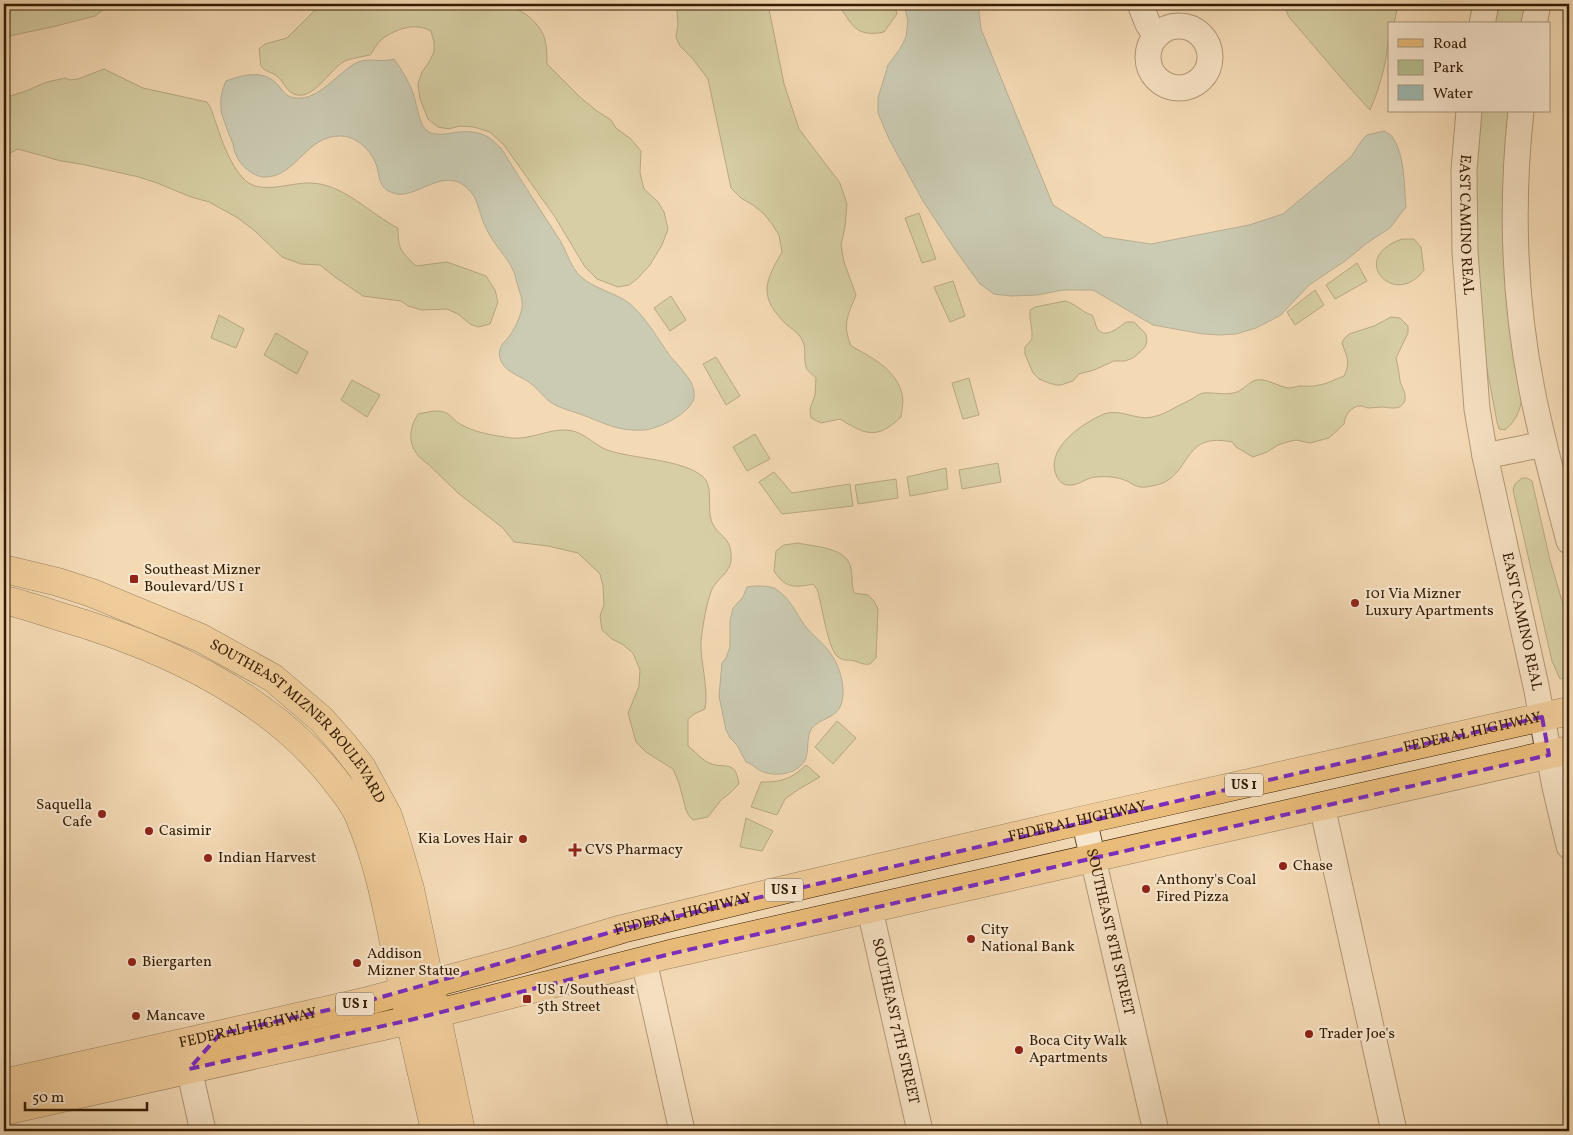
<svg xmlns="http://www.w3.org/2000/svg" width="1573" height="1135" viewBox="0 0 1573 1135" font-family="Vollkorn,serif">
<style>
.green{fill:#b5c091;stroke:#746e48}
.water{fill:#9cbab2;stroke:#727b6b}
.lines{fill:none;stroke-linecap:round;stroke-linejoin:round}
.minor-casing{stroke:#644b2d;stroke-width:27}
.major-casing{stroke:#341c00;stroke-width:29}
.minor{stroke:#f7e6ce;stroke-width:25}
.major{stroke:#eabc7a;stroke-width:28}
.marked{fill:none;stroke:#7b2cbf;stroke-width:4;stroke-dasharray:10 6;stroke-linejoin:round}
.poi-dot{fill:#8f2418;stroke:#f7e6ce;stroke-width:2}
.labels{text-anchor:middle;dominant-baseline:central;stroke-width:4.5;stroke-linejoin:round;paint-order:stroke}
.shield{fill:#f7e6ce;stroke:#6e593e;stroke-width:1}
.shield-label{font-size:14px;font-weight:bold;fill:#341c00}
.street-label{font-size:15px;fill:#341c00;stroke:#f7e6ce}
.poi-label{font-size:15px;fill:#341c00;stroke:#f7e6ce;text-anchor:start}
</style>
<rect width="100%" height="100%" fill="#f3d9b4"/>
<filter id="stains"><feTurbulence type="fractalNoise" baseFrequency=".004" numOctaves="4"/><feColorMatrix values="0 0 0 0 .2 0 0 0 0 .09 0 0 0 0 .02 0 0 0 .5 -.17"/></filter>
<radialGradient id="worn" r=".72"><stop offset=".6" stop-color="#630" stop-opacity="0"/><stop offset="1" stop-color="#630" stop-opacity=".3"/></radialGradient>
<!-- green -->
<path class="green" d="M4 4H106L104 9 95 16 52 27 4 37Z
M326 4H466C480 6 495 4 509 7 524 9 542 26 545 40 547 48 547 56 547 64L581 98 597 111 611 120 616 128 631 139 641 151 640 173 644 189 658 202 664 212 668 229 662 245 650 265 637 279 629 285 618 287 597 279 585 267 555 217 504 145 490 132 474 127 459 126 449 129 438 127 428 119 420 99 418 84 422 72 429 62 434 52V42L431 31C415 22 396 29 382 39 377 43 374 50 370 55 362 57 350 58 343 62 330 70 315 98 297 95 287 93 284 82 277 76 272 72 265 72 261 66L259 49 265 44 287 38 316 9Z
M674 4H768L784 84 799 129 840 183 847 204 845 227 841 245 844 262 856 295C848 315 842 324 851 346 871 357 896 369 902 394 904 401 902 410 901 417 877 440 866 435 840 419L821 423 811 418 810 409 815 395 816 378C813 375 807 371 806 367 803 358 807 348 802 340 798 331 789 328 783 321 758 295 766 280 782 252L779 235 772 224 764 214 753 205 741 198 731 188 708 79 693 59 680 46 676 37 678 24 677 10Z
M838 4H894L897 14 884 32C855 38 852 24 838 4Z
M1283 4H1398L1394 24H1389C1389 53 1382 83 1370 110L1349 87 1289 17Z
M1496 4H1528L1524 24H1492Z
M104 69 143 88 207 102C213 111 213 116 217 126 222 142 231 165 242 177 258 197 290 182 311 183 344 184 370 214 398 228 398 250 401 251 416 266L447 262 486 276 495 290 498 302 490 324 478 327 470 324 458 314 447 309 422 310 408 306 401 301 363 296 335 277 320 265 301 264 282 257 255 231 238 218 209 202 191 197 157 183 139 177 81 164 61 161 18 149 4 156V98L26 91 47 82 65 78 70 80 78 79Z
M1479 111H1512L1524 389C1521 405 1519 419 1505 430L1499 429 1497 422 1487 369 1479 310 1474 194Z
M919 213 936 259 922 263 905 218Z
M1402 239H1414L1421 247 1424 270C1395 310 1346 258 1402 239Z
M1357 263 1367 281 1335 299 1326 285Z
M953 281 965 316 950 322 934 287Z
M1315 290 1324 305 1295 325 1287 312Z
M671 296 686 320 670 331 654 308Z
M1065 301C1077 304 1081 312 1092 315 1095 319 1095 326 1098 330 1107 339 1120 326 1126 322H1134L1146 334 1147 341 1145 347 1140 352 1133 358 1125 361H1114L1094 370 1079 374 1073 381 1061 385H1056L1049 383 1039 379 1033 373 1025 354V347L1032 339C1033 329 1029 320 1030 310L1035 307Z
M219 315 244 329 236 348 211 338Z
M1391 317 1400 318 1408 326V333L1396 358C1398 366 1399 373 1400 381 1402 388 1406 392 1405 400 1401 412 1389 407 1381 407 1377 407 1373 408 1369 408 1366 408 1364 406 1361 406 1351 406 1345 415 1344 424L1329 438 1310 443 1296 440 1287 442 1278 445 1267 452 1253 457 1236 447 1232 442C1184 432 1192 469 1163 483 1157 485 1146 488 1141 487 1136 487 1131 483 1127 481 1118 477 1107 476 1097 477 1087 477 1081 484 1072 485 1065 486 1060 483 1057 477 1043 449 1083 423 1104 414 1120 408 1137 421 1152 417 1163 415 1170 410 1180 405 1183 403 1187 402 1190 400 1195 398 1198 394 1203 393 1214 392 1226 396 1237 392 1244 389 1249 382 1256 380 1268 378 1278 387 1289 388 1293 388 1297 386 1300 386 1306 386 1313 387 1319 385 1327 384 1336 379 1344 376 1351 361 1347 358 1342 343L1344 339 1349 334 1374 326Z
M276 333 308 352 297 374 264 355Z
M716 357 740 396 726 405 703 364Z
M969 378 979 415 963 419 952 383Z
M352 380 380 395 367 417 341 400Z
M434 411C438 411 444 411 448 414 452 417 455 421 460 424 475 433 493 435 511 438 530 440 548 429 567 430 583 431 593 444 607 450 633 459 681 459 702 476 714 485 707 506 711 519 716 538 733 534 731 561 730 572 717 579 712 589 706 605 703 624 701 641 700 662 709 688 705 709L694 714 688 719V746C695 751 700 758 707 762 724 771 735 757 739 784L730 793 721 800 708 817 693 820 689 816 686 810 679 783 673 769 646 752 636 742 628 713 639 686 640 670 633 653 622 644 612 639 602 630 600 616 604 604 603 586 600 574 578 553 548 546 514 542 503 528 458 493 428 464C409 452 406 433 418 414Z
M755 434 770 459 747 471 733 447Z
M998 463 1001 482 962 489 959 470Z
M946 468 948 489 910 496 907 477Z
M774 472 792 493 850 484 853 506 782 514 759 482Z
M1522 478H1527L1532 481 1550 560 1569 625V677L1560 679 1552 661 1513 490 1515 484Z
M896 479 898 498 858 504 855 485Z
M798 543C815 547 848 547 851 569 853 578 851 584 854 593L868 595 874 601 878 609 876 658 870 664C863 665 861 663 855 661 849 659 843 662 837 656 827 646 822 604 817 589L813 584C794 588 785 588 774 571L776 551 784 545Z
M837 721 856 738 833 764 815 747Z
M806 765 820 777 799 789 785 799 777 815 751 807 761 782C782 782 791 779 806 765Z
M746 818 773 831 762 851 740 847Z"/>
<!-- water -->
<path class="water" d="M904 4H978L981 29 1053 205 1104 237 1151 244 1249 225 1283 214 1351 157 1362 140 1367 135 1384 131C1387 133 1391 134 1393 138 1405 155 1404 187 1406 207L1390 228 1367 243 1345 261 1309 285 1281 315 1256 328 1236 334 1220 335 1203 334 1153 325 1093 290H1063L1037 295 1011 296 994 294 980 284 956 251 923 201 889 139 878 113V98L888 65 900 49 906 37 908 21Z
M394 59C402 70 408 80 413 93 416 101 419 120 423 126 431 139 448 133 459 132 467 131 479 132 486 136 491 138 496 144 501 148 520 179 541 211 561 242 567 253 571 267 580 276 594 289 614 292 629 303 644 315 659 340 670 356 677 364 685 372 691 382 693 386 695 393 694 398 690 414 658 429 644 430 618 432 602 422 580 414 569 410 558 408 549 401 542 395 536 387 529 382 518 375 503 371 500 358 499 354 499 350 501 347 502 343 506 341 508 338 514 330 520 318 522 308 523 300 520 294 518 286 516 281 516 276 513 270 506 255 493 244 486 228 480 217 479 202 471 192 445 161 416 202 393 193 379 188 380 179 377 167 374 156 366 147 357 141 352 138 347 136 341 136 306 135 297 176 266 177 254 178 240 165 236 155 234 151 234 149 233 144 231 139 229 134 227 129 225 122 221 115 221 108 220 98 222 90 226 81 242 75 263 69 277 84 285 93 286 99 302 98 322 96 339 72 356 63 368 57 382 63 394 59Z
M755 586C761 586 769 586 774 588 790 597 795 612 805 626 812 635 822 642 829 651 839 664 847 688 841 705 836 718 821 718 812 728 806 736 809 750 806 758 799 775 773 778 759 770 754 767 752 764 746 762L737 745 730 738 726 730 719 696 722 663 726 658 730 647V621L733 608 743 597 747 587Z"/>
<g class="lines">
<defs>
<g id="minor">
<path d="M1140 4 1148 24 1156 36"/>
<path d="M1482 24 1486 4"/>
<path d="M1534 24 1538 4"/>
<circle cx="1179" cy="57" r="31"/>
<path id="s1" d="M1469 111 1464 170 1465 252 1477 409 1485 456 1536 686 1555 787 1569 846"/>
<path d="M1521 111C1511 203 1514 299 1532 390 1542 441 1556 491 1569 541"/>
<path d="M1485 456 1544 444"/>
<path d="M1322 806 1394 1131"/>
<path id="s2" d="M1084 820 1156 1131"/>
<path id="s3" d="M870 910 920 1131"/>
<path d="M644 961 682 1131"/>
<path d="M189 1069 203 1131"/>
</g>
<g id="major">
<path id="s4" d="M4 569 58 582 92 593 201 638 273 678 322 720 344 745 362 768 388 816 394 834 410 889 461 1131"/>
<path d="M4 600C22 604 40 610 58 616 159 645 264 692 331 775 341 788 353 801 359 816 383 872 391 932 404 991 413 1038 425 1085 435 1131"/>
<path id="s5" d="M4 1083 364 1002 519 960 622 929 804 885 1084 820 1569 711"/>
<path d="M4 1111 410 1020 670 954 1569 750"/>
</g>
</defs>
<!-- minor casing -->
<use href="#minor" class="minor-casing"/>
<!-- major casing -->
<use href="#major" class="major-casing"/>
<!-- minor -->
<use href="#minor" class="minor"/>
<!-- major -->
<use href="#major" class="major"/>
</g>
<!-- marked area -->
<path d="M0 0H1573V1135H0ZM1542 717 1549 755 670 954 410 1020 189 1069 220 1034 364 1002 622 929Z" fill="#f3d9b4" fill-opacity=".55" fill-rule="evenodd"/>
<path class="marked" d="M1542 717 1549 755 670 954 410 1020 189 1069 220 1034 364 1002 622 929Z"/>
<!-- markers -->
<g class="poi-dot">
<rect x="129" y="574" width="10" height="10" rx="2.5"/>
<circle cx="1355" cy="603" r="5"/>
<circle cx="102" cy="814" r="5"/>
<circle cx="149" cy="831" r="5"/>
<circle cx="523" cy="839" r="5"/>
<path d="M572.5 842.5h5v5h5v5h-5v5h-5v-5h-5v-5h5z"/>
<circle cx="208" cy="858" r="5"/>
<circle cx="1283" cy="866" r="5"/>
<circle cx="1146" cy="889" r="5"/>
<circle cx="971" cy="939" r="5"/>
<circle cx="132" cy="962" r="5"/>
<circle cx="357" cy="963" r="5"/>
<rect x="522" y="994" width="10" height="10" rx="2.5"/>
<circle cx="136" cy="1016" r="5"/>
<circle cx="1309" cy="1034" r="5"/>
<circle cx="1019" cy="1050" r="5"/>
</g>
<g class="labels">
<!-- shield labels -->
<g class="shield">
<rect x="1225" y="773.5" width="38" height="23" rx="4"/>
<rect x="765" y="878.5" width="38" height="23" rx="4"/>
<rect x="336" y="992.5" width="38" height="23" rx="4"/>
</g>
<g class="shield-label">
<text x="1244" y="785">US 1</text>
<text x="784" y="890">US 1</text>
<text x="355" y="1004">US 1</text>
</g>
<!-- street labels -->
<g class="street-label">
<text stroke="none"><textPath href="#s1" startOffset="114">EAST CAMINO REAL</textPath></text>
<text stroke="none"><textPath href="#s1" startOffset="516">EAST CAMINO REAL</textPath></text>
<text stroke="none"><textPath href="#s4" startOffset="339">SOUTHEAST MIZNER BOULEVARD</textPath></text>
<text stroke="none"><textPath href="#s5" startOffset="1510">FEDERAL HIGHWAY</textPath></text>
<text stroke="none"><textPath href="#s5" startOffset="1105">FEDERAL HIGHWAY</textPath></text>
<text stroke="none"><textPath href="#s5" startOffset="700">FEDERAL HIGHWAY</textPath></text>
<text stroke="none"><textPath href="#s2" startOffset="115">SOUTHEAST 8TH STREET</textPath></text>
<text stroke="none"><textPath href="#s3" startOffset="114">SOUTHEAST 7TH STREET</textPath></text>
<text stroke="none"><textPath href="#s5" startOffset="250">FEDERAL HIGHWAY</textPath></text>
</g>
<!-- poi labels -->
<g class="poi-label">
<text x="144" y="570">Southeast Mizner<tspan x="144" dy="17">Boulevard/US 1</tspan></text>
<text x="1365" y="594">101 Via Mizner<tspan x="1365" dy="17">Luxury Apartments</tspan></text>
<text x="92" y="805" text-anchor="end">Saquella<tspan x="92" dy="17">Cafe</tspan></text>
<text x="159" y="831">Casimir</text>
<text x="513" y="839" text-anchor="end">Kia Loves Hair</text>
<text x="585" y="850">CVS Pharmacy</text>
<text x="218" y="858">Indian Harvest</text>
<text x="1293" y="866">Chase</text>
<text x="1156" y="880">Anthony's Coal<tspan x="1156" dy="17">Fired Pizza</tspan></text>
<text x="981" y="930">City<tspan x="981" dy="17">National Bank</tspan></text>
<text x="367" y="954">Addison<tspan x="367" dy="17">Mizner Statue</tspan></text>
<text x="142" y="962">Biergarten</text>
<text x="537" y="990">US 1/Southeast<tspan x="537" dy="17">5th Street</tspan></text>
<text x="146" y="1016">Mancave</text>
<text x="1319" y="1034">Trader Joe's</text>
<text x="1029" y="1041">Boca City Walk<tspan x="1029" dy="17">Apartments</tspan></text>
</g>
</g>
<!-- margin -->
<rect width="1573" height="1135" fill="none" stroke="#f3d9b4" stroke-width="20"/>
<rect x="5" y="5" width="1563" height="1125" fill="none" stroke="#341c00" stroke-width="2.5"/>
<rect x="10" y="10" width="1553" height="1115" fill="none" stroke="#341c00"/>
<!-- legend -->
<rect x="1388" y="22" width="162" height="90" fill="#f7e6ce" stroke="#a9957c"/>
<rect x="1398" y="39" width="25" height="8" fill="#eabc7a" stroke="#a9957c"/>
<text x="1433" y="48" font-size="15" fill="#341c00">Road</text>
<rect x="1398" y="60" width="25" height="15" fill="#b5c091" stroke="#a9957c"/>
<text x="1433" y="72" font-size="15" fill="#341c00">Park</text>
<rect x="1398" y="85" width="25" height="15" fill="#9cbab2" stroke="#a9957c"/>
<text x="1433" y="98" font-size="15" fill="#341c00">Water</text>
<!-- scale -->
<path d="M25 1102v8h122v-8" fill="none" stroke="#341c00" stroke-width="2.5"/>
<text x="32" y="1102" font-size="15" fill="#341c00" stroke="#f7e6ce" stroke-width="4" paint-order="stroke">50 m</text>
<rect width="100%" height="100%" filter="url(#stains)"/>
<rect width="100%" height="100%" fill="url(#worn)"/>
</svg>
